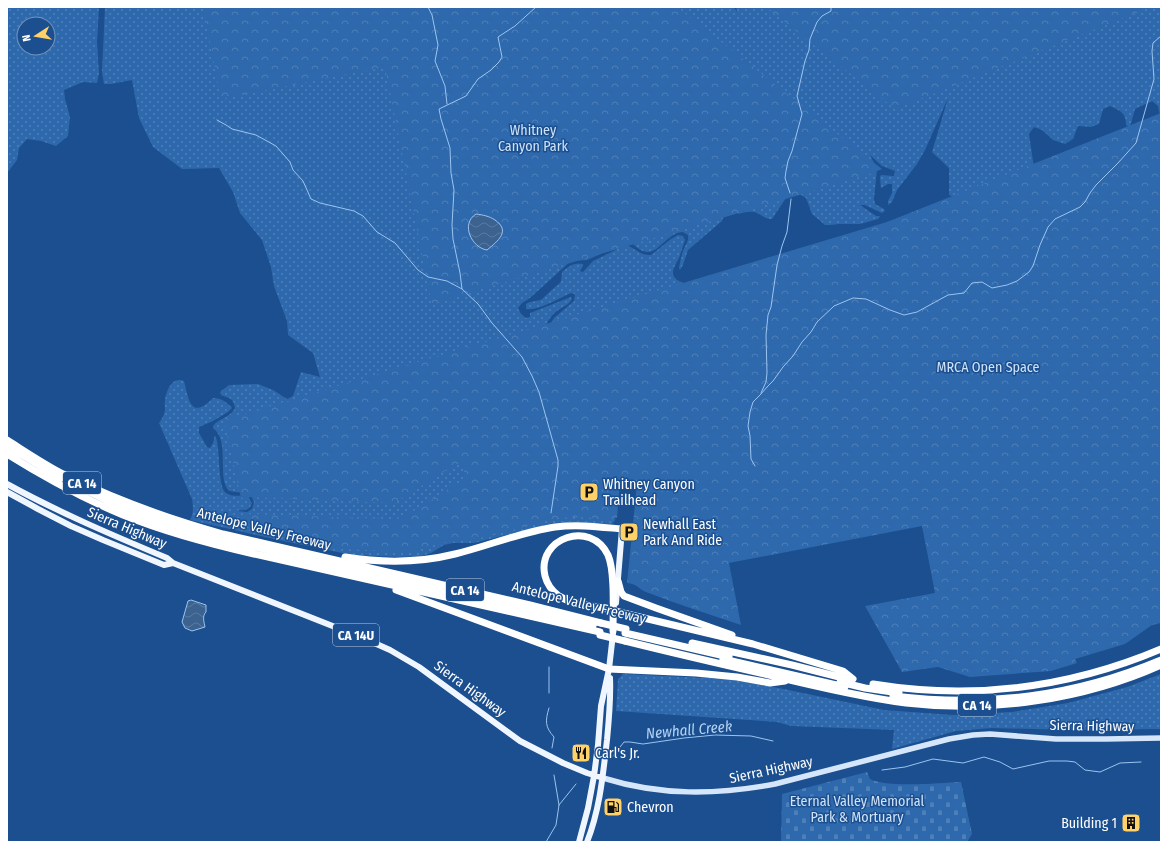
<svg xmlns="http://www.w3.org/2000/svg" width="1168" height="849" viewBox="0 0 1168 849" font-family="'Fira Sans Condensed',sans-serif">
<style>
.grass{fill:url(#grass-dots);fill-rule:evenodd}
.cemetery{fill:url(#cemetery-stones)}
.park{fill:url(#park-crowns)}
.water{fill:url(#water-waves);stroke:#9cc4f0}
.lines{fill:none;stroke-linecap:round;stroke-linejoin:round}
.stream{stroke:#9cc4f0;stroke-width:1}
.secondary{stroke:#d6e6fa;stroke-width:5.5}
.primary{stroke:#f0f6ff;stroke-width:6}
.highway{stroke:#fff;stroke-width:7}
.highway-bridge{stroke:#fff;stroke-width:7}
.labels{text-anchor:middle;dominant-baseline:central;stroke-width:3;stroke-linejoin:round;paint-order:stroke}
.shield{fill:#1b4f8f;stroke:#bbcadd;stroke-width:1}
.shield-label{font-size:13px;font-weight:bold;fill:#fff}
.park-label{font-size:14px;fill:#cfe3fa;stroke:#1b4f8f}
.poi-label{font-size:14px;fill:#fff;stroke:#1b4f8f;text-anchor:start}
.street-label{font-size:14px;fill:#fff;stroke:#1b4f8f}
.water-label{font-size:15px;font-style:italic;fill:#b5d3f5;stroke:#1b4f8f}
</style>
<defs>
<pattern id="grass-dots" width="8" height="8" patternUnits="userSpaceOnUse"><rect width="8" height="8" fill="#2e69ad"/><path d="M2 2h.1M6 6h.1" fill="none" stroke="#4d80b9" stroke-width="1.8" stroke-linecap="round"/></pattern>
<pattern id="cemetery-stones" width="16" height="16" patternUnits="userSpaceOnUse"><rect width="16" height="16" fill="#2e69ad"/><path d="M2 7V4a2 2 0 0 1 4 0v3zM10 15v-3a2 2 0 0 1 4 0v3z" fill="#4d80b9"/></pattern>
<pattern id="park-crowns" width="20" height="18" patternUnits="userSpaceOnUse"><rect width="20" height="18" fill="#2e69ad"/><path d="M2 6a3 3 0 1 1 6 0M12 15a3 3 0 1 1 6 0" fill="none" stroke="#4d80b9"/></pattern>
<pattern id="water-waves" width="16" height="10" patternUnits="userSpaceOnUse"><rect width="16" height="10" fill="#3c6290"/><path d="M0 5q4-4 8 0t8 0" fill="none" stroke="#597aa1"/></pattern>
</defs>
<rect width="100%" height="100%" fill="#1b4f8f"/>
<!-- grass -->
<path class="grass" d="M7 7H99L97 42 99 73 97 83 83 82 64 90 65 99 70 117 68 136 56 146 41 141 27 139 19 148 17 160 7 173ZM24 24H48V48H24Z
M105 7H674L724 216 722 221 688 250 683 265 680 270 679 268C680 263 681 257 683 251 685 245 689 242 688 235L683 232C662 233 656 267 633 244L605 252 587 260 571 261 563 268 530 298 522 303 518 308 521 314 526 318 530 317V313L571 297 572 299C569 305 562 307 557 311 549 317 546 325 542 333L614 517 615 520 612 524 574 522 554 523 474 543H453L444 545 431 553 422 556 400 557 352 555 274 539 190 520C194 513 193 506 192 499L159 423C161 420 163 417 164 414 166 410 164 405 165 401 166 391 172 376 184 381 189 401 191 420 213 398 221 398 227 402 232 408L228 412 213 421 199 427V433L207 447 210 448 213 443 215 435C221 447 217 487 226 493 233 498 240 494 248 496L252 503C249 512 244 509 237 511L247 512 252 509 254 502 250 494 229 491C216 477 231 442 213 428V426C219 418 231 417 235 408 233 397 230 399 221 395L220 392 229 385 258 384 273 390 287 399 293 396 301 372 320 377 313 353 288 335 287 321 274 286 271 267 262 240 240 213 233 192 219 168 182 169 153 147 139 118 132 80 111 84H104L102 72Z
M679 7H734L737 12 736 7H1161V120L1158 106 1152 101 1135 109 1130 127 1126 125C1126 113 1121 111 1110 106L1103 109 1099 124 1091 127 1078 126 1073 139 1065 144 1053 140 1042 130 1034 127 1029 134 1034 168 954 197 949 195V168L932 152 948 98 925 150 917 164 897 190 892 202 888 205V201L892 193V184H888L881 188 880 177 881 175 894 176 895 171 882 166 870 155 877 169 874 199 875 204 884 209 885 211 882 213 865 205H860L876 216H879L880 217 878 219 860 224H839L830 225H825L812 214 806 198 797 193 788 195 772 219C765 220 760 213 754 212 748 211 743 213 738 214L739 211 677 10Z
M678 235 683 236 685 240C683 246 681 252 679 258 676 264 669 273 676 279 678 281 681 281 684 284L548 328 554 318 574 301 575 295 574 294 571 293C559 298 539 311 526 309V304C532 300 537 302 542 299 548 294 553 288 560 283L561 281 562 272C569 266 574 262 583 264V266L580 271 583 272 593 261 626 245C635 248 641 256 651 255L671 239Z
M623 674 727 679 779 688 884 710 953 715 1012 712 1068 703 1127 687 1161 674V729L1073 730 992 728 956 731 892 749 894 730 791 726 777 722 616 711 618 679Z"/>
<!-- cemetery -->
<path class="cemetery" d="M867 772 870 779C887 788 939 783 961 782L972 834 967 842H781L782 794Z"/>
<!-- park -->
<path class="park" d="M203 7H677L882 169 870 174 432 304 385 67 221 99Z
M766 7H1151L895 109Z
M1161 113V623L1152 625 1125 644 1075 659 1077 663 1051 671 970 677 938 667 902 672 865 606 935 593 922 526 729 563 741 625C709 614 677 604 646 592 638 589 638 584 627 583L637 484 620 482 617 518 610 519 576 517 558 518 485 537 431 545 413 552 344 549 247 529 244 515 248 514 391 519C411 517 441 493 459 482L466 479 462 463 454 465 398 501 393 503 251 497 241 498 224 420 887 222Z"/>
<!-- water -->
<path class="water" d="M476 214C483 215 489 216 495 220 511 231 498 241 487 250 472 248 460 224 476 214Z
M191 600 206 605V612C202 616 204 622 205 627L192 631 185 628 182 622 188 601Z"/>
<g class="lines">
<!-- stream -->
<path class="stream" d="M428 7 432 15 438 45 435 61 445 86 447 104
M536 7 515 26 498 37 502 57 499 62 491 70 478 79 466 96 439 109 441 119 450 148 451 173 454 190 452 225 453 239 460 273 462 289 478 304 492 323 522 357 532 376 539 392 558 460V466L551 513
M217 120 226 125 232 129 256 135 276 146 290 162 293 170 303 181 311 199 320 203 354 211 363 216 377 232 395 243 418 270 428 277 447 281 462 289
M790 193 785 178 786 171 788 161 792 151 802 114 797 96 805 61 809 50 810 39 817 22 822 16 831 11V7
M761 393 766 382 767 373 766 335 768 315 771 307 777 265 782 246 787 232 791 199
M755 466 751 459 750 436 748 426 750 412 753 402 760 395 768 386 773 381 783 367 793 356 802 342 811 332 817 322 834 306 853 298 866 299 890 310 904 315 917 312 948 295 964 293 972 283 982 282 992 288 1007 285 1017 281 1029 272 1033 266 1040 245 1048 227 1055 219 1080 207 1085 202 1090 193 1096 185 1118 163 1136 143 1154 79 1152 51 1153 43 1161 36
M549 667V693
M549 708C545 721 545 727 554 737L552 748
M613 756 624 742H630L643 744 684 738 715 735 751 736 773 741
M882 770 905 767 933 759 963 763 984 757 1000 762 1013 769 1049 761H1067L1075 762 1085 770 1100 772 1120 763 1141 762
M554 775 559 805
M546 842 556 825 559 805 576 784"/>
<!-- secondary -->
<path class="secondary" d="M603 778C661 796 716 795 775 784L949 739 973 735 990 734 1056 739H1106L1161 738"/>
<!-- primary -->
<path class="primary" d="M7 484C58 512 112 535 167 558L173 563 363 638 390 650 419 667 520 741 563 763 587 773 603 778
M7 492 38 509 71 526 103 540 164 565 173 563
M616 603 622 529
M579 842 588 808 594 776 598 745 601 706 609 669 613 634
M587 842C600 809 603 774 607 740 609 719 611 699 610 678"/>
<!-- highway -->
<path class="highway" d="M7 440C26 452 45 465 65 475 116 500 169 519 223 534L530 605 601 623
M7 446 61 478
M7 454C44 477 82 498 123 515 165 532 210 544 254 554L600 632
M73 484 121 507 156 520 191 531 225 540 404 581 593 626
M345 557C382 563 419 563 455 554 488 546 521 532 555 527 578 524 600 527 622 529
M618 581 621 592 624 596 656 608 732 635
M396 590 609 669 696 673 737 677 770 683 785 681
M603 608C589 605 571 604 559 596 552 591 547 584 545 576 536 538 591 519 608 555 615 571 613 611 613 631
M627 614 753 644 843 671 853 679
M625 633 729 657
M625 641C673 653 721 664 769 675 814 686 860 697 906 703 991 713 1083 700 1161 665
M692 643 792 665 851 680
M723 659 845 687
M840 682 865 688 899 693
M873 684C972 700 1069 688 1161 649
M893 696C987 707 1073 697 1161 660"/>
<!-- highway-bridge -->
<path class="highway-bridge" d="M603 608 627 614
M601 623 626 629
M600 635 625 641"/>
</g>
<!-- icons -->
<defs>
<symbol id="parking-square" viewBox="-11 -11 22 22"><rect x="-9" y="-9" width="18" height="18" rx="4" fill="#ffd166" stroke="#1b4f8f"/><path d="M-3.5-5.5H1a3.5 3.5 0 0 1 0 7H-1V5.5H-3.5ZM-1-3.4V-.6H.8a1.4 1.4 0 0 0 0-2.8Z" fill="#111"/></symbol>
<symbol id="restaurant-square" viewBox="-11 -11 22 22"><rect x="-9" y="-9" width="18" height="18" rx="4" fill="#ffd166" stroke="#1b4f8f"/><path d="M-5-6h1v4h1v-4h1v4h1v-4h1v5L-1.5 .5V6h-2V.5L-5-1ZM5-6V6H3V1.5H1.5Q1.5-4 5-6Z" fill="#111"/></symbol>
<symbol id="fuel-square" viewBox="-11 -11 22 22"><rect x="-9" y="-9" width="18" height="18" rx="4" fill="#ffd166" stroke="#1b4f8f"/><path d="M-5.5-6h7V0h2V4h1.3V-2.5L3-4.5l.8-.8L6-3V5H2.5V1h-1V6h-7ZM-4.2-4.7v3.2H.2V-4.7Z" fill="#111"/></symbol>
<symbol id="building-square" viewBox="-11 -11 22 22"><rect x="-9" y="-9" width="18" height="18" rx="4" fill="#ffd166" stroke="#1b4f8f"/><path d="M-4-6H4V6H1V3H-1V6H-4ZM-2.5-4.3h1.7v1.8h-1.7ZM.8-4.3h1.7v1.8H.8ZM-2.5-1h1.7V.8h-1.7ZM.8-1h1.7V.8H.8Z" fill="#111"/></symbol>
</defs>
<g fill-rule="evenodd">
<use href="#parking-square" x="578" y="481" width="22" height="22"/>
<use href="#parking-square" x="618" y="521" width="22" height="22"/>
<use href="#restaurant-square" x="570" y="742" width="22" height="22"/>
<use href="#fuel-square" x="602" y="796" width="22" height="22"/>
<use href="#building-square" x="1120" y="812" width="22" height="22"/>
</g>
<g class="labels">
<!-- shield labels -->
<g class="shield">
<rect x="63" y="472" width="38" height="22" rx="3"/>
<rect x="446" y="579" width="38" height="22" rx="3"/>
<rect x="333" y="624" width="46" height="22" rx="3"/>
<rect x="958" y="694" width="38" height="22" rx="3"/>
</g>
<g class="shield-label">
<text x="82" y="483">CA 14</text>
<text x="465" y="590">CA 14</text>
<text x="356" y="635">CA 14U</text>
<text x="977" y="705">CA 14</text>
</g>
<!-- park labels -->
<g class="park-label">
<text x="533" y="130">Whitney<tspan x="533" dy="16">Canyon Park</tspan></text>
<text x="988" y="367">MRCA Open Space</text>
<text x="857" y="801">Eternal Valley Memorial<tspan x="857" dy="16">Park &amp; Mortuary</tspan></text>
</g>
<!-- poi labels -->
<g class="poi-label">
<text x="603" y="484">Whitney Canyon<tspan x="603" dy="16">Trailhead</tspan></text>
<text x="643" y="524">Newhall East<tspan x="643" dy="16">Park And Ride</tspan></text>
<text x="595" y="753">Carl's Jr.</text>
<text x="627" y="807">Chevron</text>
<text x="1117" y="823" text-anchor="end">Building 1</text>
</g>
<!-- street labels -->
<g class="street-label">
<text transform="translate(127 528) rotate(23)">Sierra Highway</text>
<text transform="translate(264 529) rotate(14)">Antelope Valley Freeway</text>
<text transform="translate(579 603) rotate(14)">Antelope Valley Freeway</text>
<text transform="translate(470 689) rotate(36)">Sierra Highway</text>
<text transform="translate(1092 726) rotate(1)">Sierra Highway</text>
<text transform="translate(771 770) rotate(-12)">Sierra Highway</text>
</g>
<!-- water labels -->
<g class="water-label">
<text transform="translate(689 730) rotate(-5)">Newhall Creek</text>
</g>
</g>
<!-- border -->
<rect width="1168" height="849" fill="none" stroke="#ffffff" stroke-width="16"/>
<!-- north arrow -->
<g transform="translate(36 36) rotate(258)"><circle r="19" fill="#1b4f8f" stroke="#7695bc"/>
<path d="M0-3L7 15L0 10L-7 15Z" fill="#ffd166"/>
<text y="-6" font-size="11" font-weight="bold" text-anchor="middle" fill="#ffffff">N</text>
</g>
</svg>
